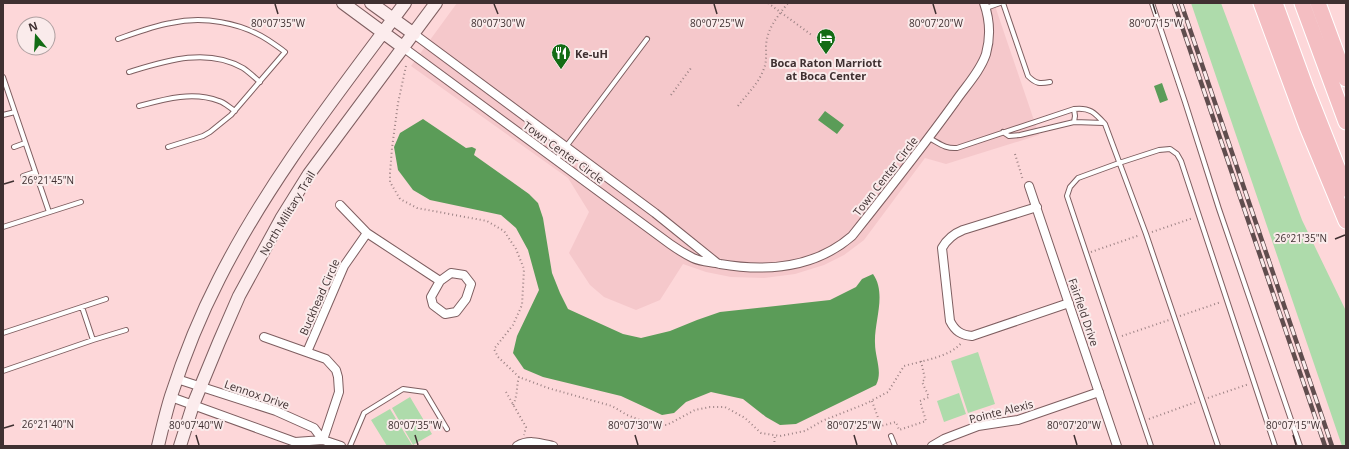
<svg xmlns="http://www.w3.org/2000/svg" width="1349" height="449" viewBox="0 0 1349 449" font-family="'Open Sans',sans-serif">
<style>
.built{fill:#f5c8cb}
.green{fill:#aedbab}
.water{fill:#5b9c58}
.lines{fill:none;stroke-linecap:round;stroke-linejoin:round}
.service-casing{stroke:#7e5e60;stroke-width:6}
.minor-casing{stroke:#7e5e60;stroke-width:10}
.secondary-casing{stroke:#7e5e60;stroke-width:14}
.motorway-casing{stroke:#fff;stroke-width:17}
.path{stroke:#9d8385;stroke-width:2;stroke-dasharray:1 3;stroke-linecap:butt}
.service{stroke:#fff;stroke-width:4}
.minor{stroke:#fff;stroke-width:8}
.secondary{stroke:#fceced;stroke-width:12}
.motorway{stroke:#f4bec2;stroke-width:15}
.rail-casing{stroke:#604d4e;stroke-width:4.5}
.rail{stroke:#faebeb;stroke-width:3;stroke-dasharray:9;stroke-linecap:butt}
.ticks{fill:none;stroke:#3f3031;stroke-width:1.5}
.labels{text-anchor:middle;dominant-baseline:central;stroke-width:4;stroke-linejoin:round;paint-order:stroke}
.poi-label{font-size:11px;font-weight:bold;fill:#3f3031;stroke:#faebeb;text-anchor:start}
.street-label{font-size:11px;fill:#3f3031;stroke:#faebeb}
.ticks-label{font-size:10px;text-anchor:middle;fill:#3f3031;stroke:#faebeb;stroke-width:4;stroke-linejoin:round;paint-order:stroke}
</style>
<rect width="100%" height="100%" fill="#fdd7d9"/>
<!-- built -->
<path class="built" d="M457 3H994L1039 135 946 164 925 158 864 240 844 255 824 265 795 274 764 278 731 277 706 272 683 264 660 300 636 310 604 297 590 285 569 253 589 212 568 178 411 66Z"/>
<!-- green -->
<path class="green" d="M1191 3H1221L1302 220 1346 311V446H1342Z
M978 352 995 404 968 413 951 361Z
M959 393 966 414 944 422 937 401Z
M410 397 432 434 413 445 392 408Z
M390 409 412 445 411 446H387L371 420Z"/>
<!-- water -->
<path class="water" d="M1162 83 1168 100 1160 103 1154 86Z
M825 111 844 125 837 134 818 120Z
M423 119 466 148 472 147 476 149 474 155 529 194 538 203 543 218 552 273 560 293 568 309 623 334 641 338 670 331 697 320 720 312 830 300 856 287 862 279 873 274C887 294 874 321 875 343 875 358 883 372 876 385L796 424 780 425 766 417 743 399 711 392 686 402 674 413 662 415 621 396 543 377 524 369 513 353 517 336 539 290 528 250 516 228 501 215 430 200 413 190 398 170 394 147 400 133Z"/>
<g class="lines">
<defs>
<path id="service" d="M1003 3 1028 76C1036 84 1040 84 1050 82
M1152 3 1185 102 1219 209 1300 446
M986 8 1000 3
M118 39C135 33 153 26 171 23 203 16 240 22 268 40 274 44 280 48 285 52L231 115 210 132 203 136 168 147
M129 72C165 61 207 47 243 68 249 72 254 77 260 82
M3 77 49 212
M139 106C165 99 193 91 219 101 224 102 230 108 235 111
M1074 109 1075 116 1074 122
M3 115 15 112
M1003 132 1009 136 1020 135 1074 122 1104 123
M929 138C939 143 945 149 957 148L1074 109C1090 107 1095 113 1105 124L1146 234 1218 446
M14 147 25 143
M556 160 647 39
M23 176 35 172
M3 227 81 202
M82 307 93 340
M3 333 106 299
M3 371 93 340 126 330
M891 436 895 446
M350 446 364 413 403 389 425 392 447 429
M1151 446 1067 196 1070 187 1078 178 1119 163 1159 150 1170 149 1177 154 1181 161 1275 446"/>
<path id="minor" d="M414 34 655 213 717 263
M404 48 670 244C677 249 685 254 693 258 701 262 712 262 720 264 767 272 815 268 852 236 887 192 922 148 955 102 965 87 980 72 986 54 991 36 990 20 984 3
M1029 186 1117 446
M340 205 367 233 440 281 431 297 433 305 445 314 456 312 466 299 471 284 464 275 451 273 440 281
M1037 207 963 230C953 234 947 239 942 248L950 321C955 331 961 335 972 336L1069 303
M264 337 326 359 336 370 338 377 339 392 323 440
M307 352 344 266 367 233
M177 379 276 411 314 428 323 440
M171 397 295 442 323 440 341 446
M517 446C529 439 540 443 553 446
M932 446 944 439 978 426 1018 420 1099 392"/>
<path id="secondary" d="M343 3 404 48
M371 3 414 34
M158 446C162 429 166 412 171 396 184 356 200 316 219 279 269 180 339 92 405 3
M180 446 193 405 219 342 239 296 281 219 309 174 436 3"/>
<path id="motorway" d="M1261 3 1307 127 1346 221
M1275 3 1306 88 1346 189
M1302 3 1346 122
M1318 3 1346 79"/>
</defs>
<!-- service casing -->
<use href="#service" class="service-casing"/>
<!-- minor casing -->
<use href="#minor" class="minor-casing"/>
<!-- secondary casing -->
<use href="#secondary" class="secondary-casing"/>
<!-- motorway casing -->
<use href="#motorway" class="motorway-casing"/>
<!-- path -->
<path class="path" d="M768 3 813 36
M406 66 398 103 392 148 390 173V182L400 199 417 208 487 221 504 231 516 249 524 269 522 305 513 325 494 349 498 357 519 377 548 388 612 406 627 415 653 425H667L695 410 710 407H725L745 418 761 433 780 436 805 431 822 421 865 404 888 392 904 366C921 361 951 357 962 342
M671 95 691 68
M738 106C747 94 758 84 763 71 767 62 766 55 766 46 767 28 778 16 788 3
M1015 154 1023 180
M1152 232 1193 218
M1091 252 1140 235
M1180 316 1221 302
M1122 336 1169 320
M506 392 526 427 524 435
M1208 398 1249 384
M872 401 881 426 896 422 899 430 926 421 920 401 929 397 922 382 925 379 921 361
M513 405C518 395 516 387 519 377
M1149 419 1196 402
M774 446 775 435"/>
<!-- service -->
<use href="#service" class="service"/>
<!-- minor -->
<use href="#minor" class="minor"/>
<!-- secondary -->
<use href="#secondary" class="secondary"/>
<!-- motorway -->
<use href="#motorway" class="motorway"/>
<defs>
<path id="rail" d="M1174 3 1325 446
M1181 3 1332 446"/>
</defs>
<!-- rail casing -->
<use href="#rail" class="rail-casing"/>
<!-- rail -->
<use href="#rail" class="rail"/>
</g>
<!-- ticks -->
<path class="ticks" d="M275 4 278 14M494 4 498 14M714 4 717 14M933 4 936 14M1153 4 1156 14M4 184 14 181M1335 239 1345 235M4 428 14 425M196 435 199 445M415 435 418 445M635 435 638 445M854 435 857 445M1074 435 1077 445M1293 435 1296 445"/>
<!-- icons -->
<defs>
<symbol id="hotel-pin" viewBox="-11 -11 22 30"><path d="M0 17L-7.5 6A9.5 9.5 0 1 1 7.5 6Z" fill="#136c15" stroke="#faebeb"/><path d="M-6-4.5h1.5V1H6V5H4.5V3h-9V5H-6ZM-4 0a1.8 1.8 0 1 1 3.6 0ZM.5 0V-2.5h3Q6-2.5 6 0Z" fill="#fff"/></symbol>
<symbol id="restaurant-pin" viewBox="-11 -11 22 30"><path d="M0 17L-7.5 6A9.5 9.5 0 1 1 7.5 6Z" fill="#136c15" stroke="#faebeb"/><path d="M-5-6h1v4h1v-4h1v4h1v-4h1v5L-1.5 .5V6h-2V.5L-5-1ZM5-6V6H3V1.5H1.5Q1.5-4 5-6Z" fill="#fff"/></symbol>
</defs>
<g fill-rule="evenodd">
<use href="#hotel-pin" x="815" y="27" width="22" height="30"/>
<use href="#restaurant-pin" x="550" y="42" width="22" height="30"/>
</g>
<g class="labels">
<!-- poi labels -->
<g class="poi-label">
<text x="575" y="53">Ke-uH</text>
<text x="826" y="62" text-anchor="middle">Boca Raton Marriott<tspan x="826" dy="13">at Boca Center</tspan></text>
</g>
<!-- street labels -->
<g class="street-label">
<text transform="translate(564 152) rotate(36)">Town Center Circle</text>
<text transform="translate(885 176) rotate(-52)">Town Center Circle</text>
<text transform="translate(287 213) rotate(-59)">North Military Trail</text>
<text transform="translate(319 297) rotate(-66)">Buckhead Circle</text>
<text transform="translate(1084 312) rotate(71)">Fairfield Drive</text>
<text transform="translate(257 394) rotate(19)">Lennox Drive</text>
<text transform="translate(1001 411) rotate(-14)">Pointe Alexis</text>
</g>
</g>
<g class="ticks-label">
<text x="278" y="27">80°07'35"W</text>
<text x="498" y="27">80°07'30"W</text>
<text x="717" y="27">80°07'25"W</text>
<text x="936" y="27">80°07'20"W</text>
<text x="1156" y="27">80°07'15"W</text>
<text x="48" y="184">26°21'45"N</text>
<text x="1301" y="242">26°21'35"N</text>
<text x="48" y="428">26°21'40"N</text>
<text x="196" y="429">80°07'40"W</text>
<text x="415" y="429">80°07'35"W</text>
<text x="635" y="429">80°07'30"W</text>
<text x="854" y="429">80°07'25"W</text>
<text x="1074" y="429">80°07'20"W</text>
<text x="1293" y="429">80°07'15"W</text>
</g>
<!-- border -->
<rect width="1349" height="449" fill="none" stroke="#3f3031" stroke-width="8"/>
<!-- north arrow -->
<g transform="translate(36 36) rotate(342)"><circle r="19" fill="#faebeb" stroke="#afa0a1"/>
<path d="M0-3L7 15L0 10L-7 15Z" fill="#136c15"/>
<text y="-6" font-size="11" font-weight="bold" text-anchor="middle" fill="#3f3031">N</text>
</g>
</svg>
